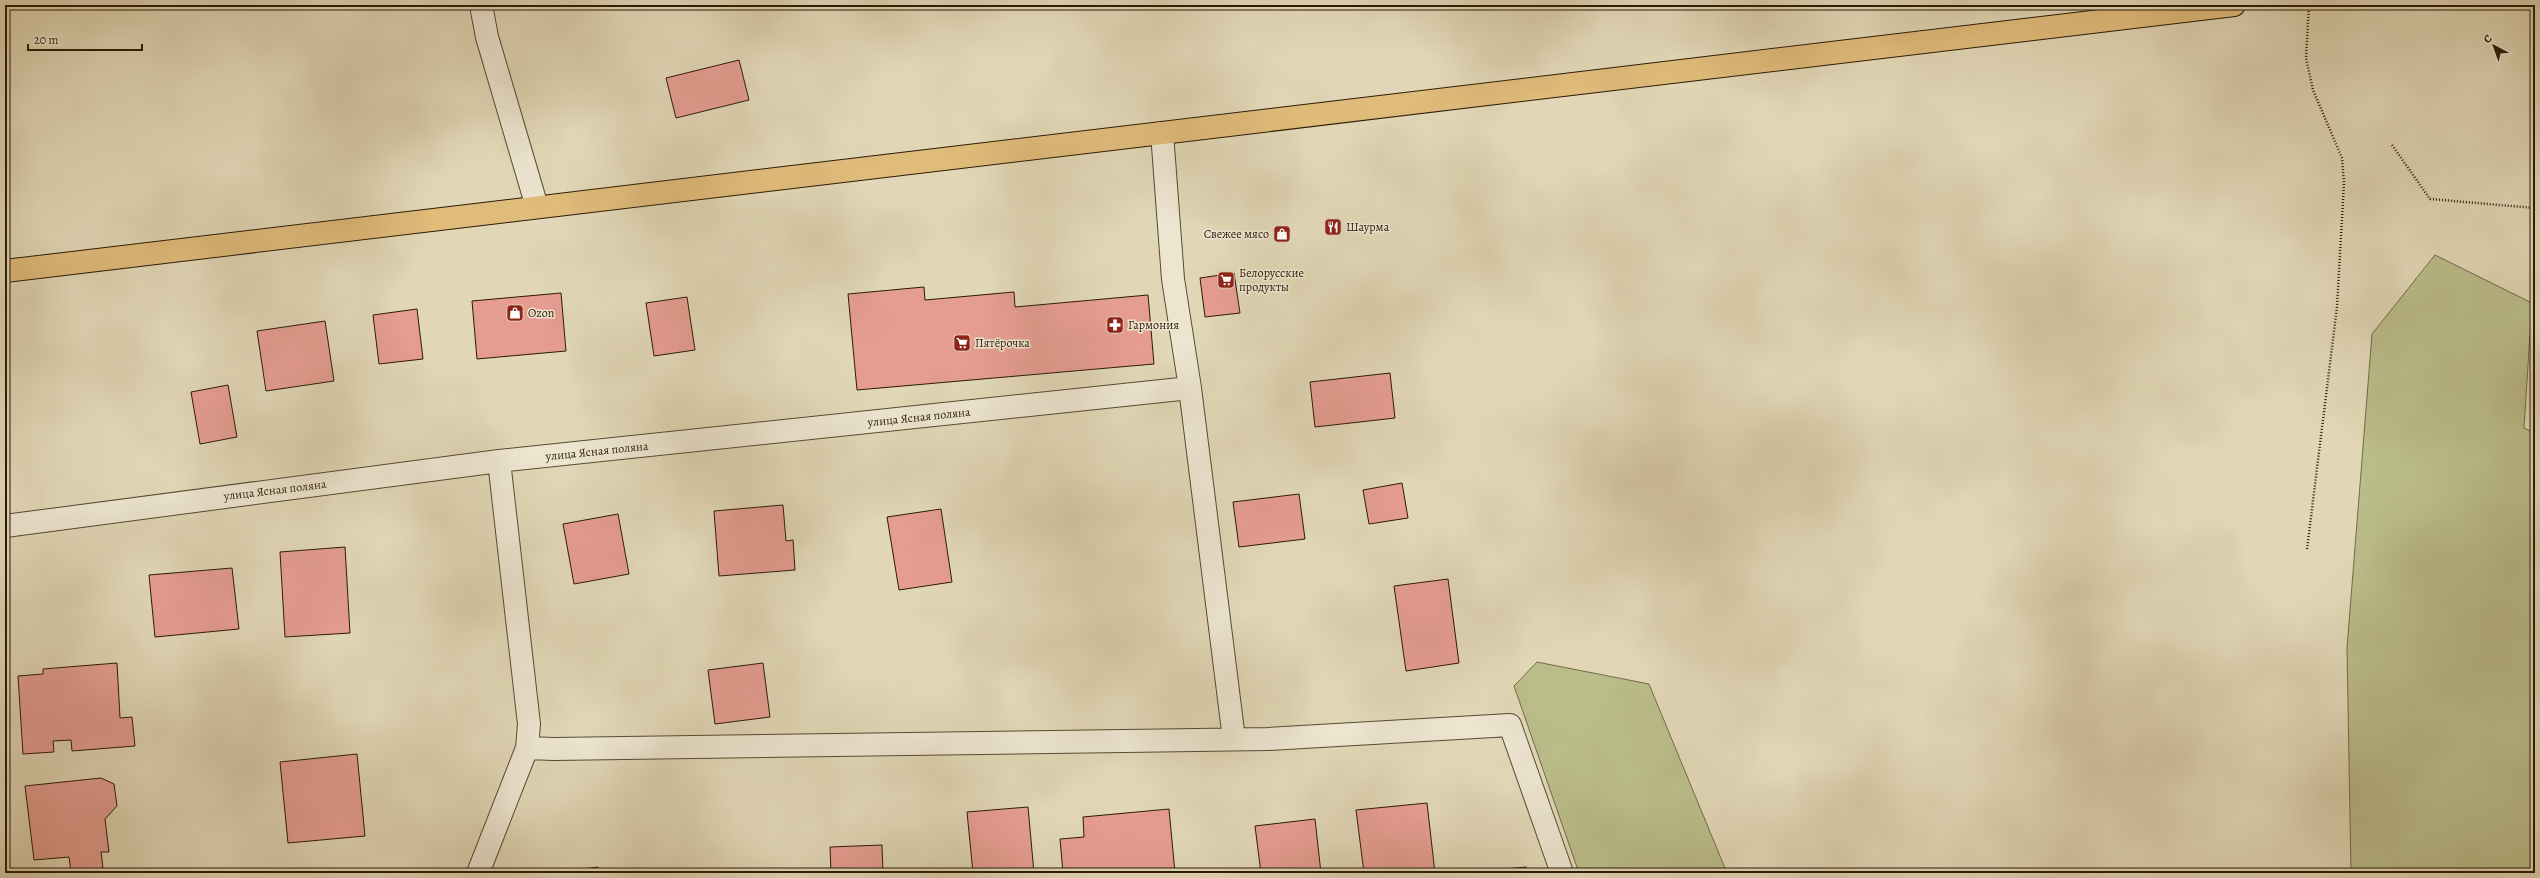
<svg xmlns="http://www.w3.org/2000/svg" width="2540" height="878" viewBox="0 0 2540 878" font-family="Alegreya,serif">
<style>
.green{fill:#babc89;stroke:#726b48}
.building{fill:#e59d91;stroke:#2b1a06}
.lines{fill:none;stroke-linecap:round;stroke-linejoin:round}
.minor-casing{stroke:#584932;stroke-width:24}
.major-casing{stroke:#2b1a06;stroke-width:24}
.path{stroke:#2b1a06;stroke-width:2.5;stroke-dasharray:1 2;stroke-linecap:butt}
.minor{stroke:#ece5d0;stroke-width:22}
.major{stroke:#e0bc7b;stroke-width:22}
.labels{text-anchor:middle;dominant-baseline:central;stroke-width:3;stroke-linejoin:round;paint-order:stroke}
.poi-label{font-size:12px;fill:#2b1a06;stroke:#ece5d0;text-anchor:start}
.street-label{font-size:12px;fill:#2b1a06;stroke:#ece5d0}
</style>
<rect width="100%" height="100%" fill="#e1d7b6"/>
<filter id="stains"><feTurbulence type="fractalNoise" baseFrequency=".005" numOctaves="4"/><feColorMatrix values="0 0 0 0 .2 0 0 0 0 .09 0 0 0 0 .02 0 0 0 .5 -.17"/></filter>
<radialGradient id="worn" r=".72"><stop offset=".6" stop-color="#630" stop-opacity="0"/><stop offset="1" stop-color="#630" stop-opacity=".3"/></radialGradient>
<!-- green -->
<path class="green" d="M2435 255 2532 303 2524 428 2535 433V873H2351L2347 648 2372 334Z
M1537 662 1649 684 1727 873H1579L1514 686Z"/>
<!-- building -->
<path class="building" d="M739 60 749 100 676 118 666 78Z
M1234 273 1240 313 1205 317 1200 278Z
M924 287 925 300 1014 292 1015 307 1148 295 1154 364 857 390 848 294Z
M561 293 566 351 477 359 472 301Z
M687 297 695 350 654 356 646 303Z
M417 309 423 359 379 364 373 315Z
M325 321 334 381 266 391 257 331Z
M1390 373 1395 418 1315 427 1310 382Z
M228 385 237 437 200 444 191 392Z
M1402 483 1408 518 1369 524 1363 490Z
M1299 494 1305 539 1239 547 1233 502Z
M783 505 786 541 793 540 795 570 719 576 714 511Z
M941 509 952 582 899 590 887 517Z
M618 514 629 574 574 584 563 524Z
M345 547 350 633 285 637 280 552Z
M232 568 239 629 155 637 149 575Z
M1448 579 1459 663 1406 671 1394 586Z
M117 663 120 718 132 717 135 746 72 751 71 740 53 741 54 752 23 754 18 676 43 674V669Z
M763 663 770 717 715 724 708 670Z
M357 754 365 836 288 843 280 762Z
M101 778 114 784 117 806 105 819 109 852H101L103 868 71 872 69 857 34 860 25 786Z
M1427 803 1435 873H1364L1356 810Z
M1028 807 1034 873H973L967 812Z
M1169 809 1175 873H1063L1060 839 1084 837 1083 817Z
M1315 819 1321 873H1261L1255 826Z
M882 845 883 873H831L830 847Z
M598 867 599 873H554Z
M1526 867 1527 873H1484V871Z"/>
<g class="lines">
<defs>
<path id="minor" d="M481 5 487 37 537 207
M1162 133 1173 279 1190 388 1234 739
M5 526 499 461 1190 388
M527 748 554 749 1268 739 1510 725 1562 873
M478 873 527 748 529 724 499 461"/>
<path id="major" d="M5 271 2234 5"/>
</defs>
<!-- minor casing -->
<use href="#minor" class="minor-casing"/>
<!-- major casing -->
<use href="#major" class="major-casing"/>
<!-- path -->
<path class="path" d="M2392 145 2430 199 2535 208
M2307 549 2337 307 2344 183 2342 158 2313 90 2306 58 2309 5"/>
<!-- minor -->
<use href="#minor" class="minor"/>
<!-- major -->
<use href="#major" class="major"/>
</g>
<!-- icons -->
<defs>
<symbol id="restaurant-square" viewBox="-11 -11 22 22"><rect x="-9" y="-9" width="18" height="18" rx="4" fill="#8f2418" stroke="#ece5d0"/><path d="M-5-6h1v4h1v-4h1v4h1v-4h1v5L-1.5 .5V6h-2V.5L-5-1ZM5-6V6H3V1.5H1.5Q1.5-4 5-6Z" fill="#fff"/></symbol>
<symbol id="shop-square" viewBox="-11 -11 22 22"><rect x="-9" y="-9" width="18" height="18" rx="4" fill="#8f2418" stroke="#ece5d0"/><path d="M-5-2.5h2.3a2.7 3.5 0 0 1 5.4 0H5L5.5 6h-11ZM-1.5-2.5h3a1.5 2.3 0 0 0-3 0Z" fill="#fff"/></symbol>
<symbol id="supermarket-square" viewBox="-11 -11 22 22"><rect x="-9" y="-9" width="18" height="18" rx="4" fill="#8f2418" stroke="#ece5d0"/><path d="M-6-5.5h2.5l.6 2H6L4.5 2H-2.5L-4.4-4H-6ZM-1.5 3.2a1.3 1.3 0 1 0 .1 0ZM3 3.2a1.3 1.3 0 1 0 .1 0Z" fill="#fff"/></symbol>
<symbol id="pharmacy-square" viewBox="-11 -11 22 22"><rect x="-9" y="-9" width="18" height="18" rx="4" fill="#8f2418" stroke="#ece5d0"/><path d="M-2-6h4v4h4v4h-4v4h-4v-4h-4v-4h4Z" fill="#fff"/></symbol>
</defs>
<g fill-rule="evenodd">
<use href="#restaurant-square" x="1323" y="217" width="20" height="20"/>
<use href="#shop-square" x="1272" y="224" width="20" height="20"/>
<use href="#supermarket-square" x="1216" y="270" width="20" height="20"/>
<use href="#shop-square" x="505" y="303" width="20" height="20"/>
<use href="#pharmacy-square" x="1105" y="315" width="20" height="20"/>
<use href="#supermarket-square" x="952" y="333" width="20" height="20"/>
</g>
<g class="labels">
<!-- poi labels -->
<g class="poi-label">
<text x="1346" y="227">Шаурма</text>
<text x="1269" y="234" text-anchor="end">Свежее мясо</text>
<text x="1239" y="273">Белорусские<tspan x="1239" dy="14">продукты</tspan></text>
<text x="528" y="313">Ozon</text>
<text x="1128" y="325">Гармония</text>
<text x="975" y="343">Пятёрочка</text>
</g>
<!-- street labels -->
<g class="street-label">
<text transform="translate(919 417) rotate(-6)">улица Ясная поляна</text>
<text transform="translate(597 451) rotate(-6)">улица Ясная поляна</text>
<text transform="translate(275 490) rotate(-7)">улица Ясная поляна</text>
</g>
</g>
<!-- margin -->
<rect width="2540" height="878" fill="none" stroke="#e1d7b6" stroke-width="20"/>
<rect x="6" y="6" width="2528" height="866" fill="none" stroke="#2b1a06" stroke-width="2"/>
<rect x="10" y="10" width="2520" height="858" fill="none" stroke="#2b1a06"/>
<!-- north arrow -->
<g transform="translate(2494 46) rotate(319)" stroke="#ece5d0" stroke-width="3" paint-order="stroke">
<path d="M0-3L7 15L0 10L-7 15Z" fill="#2b1a06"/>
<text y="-6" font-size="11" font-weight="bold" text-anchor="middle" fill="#2b1a06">С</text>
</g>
<!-- scale -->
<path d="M28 44v6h114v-6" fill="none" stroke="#2b1a06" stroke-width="2"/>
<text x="34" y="44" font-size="12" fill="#2b1a06" stroke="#ece5d0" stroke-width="3" paint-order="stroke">20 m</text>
<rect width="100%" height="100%" filter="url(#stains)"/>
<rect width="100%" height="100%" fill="url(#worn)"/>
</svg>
